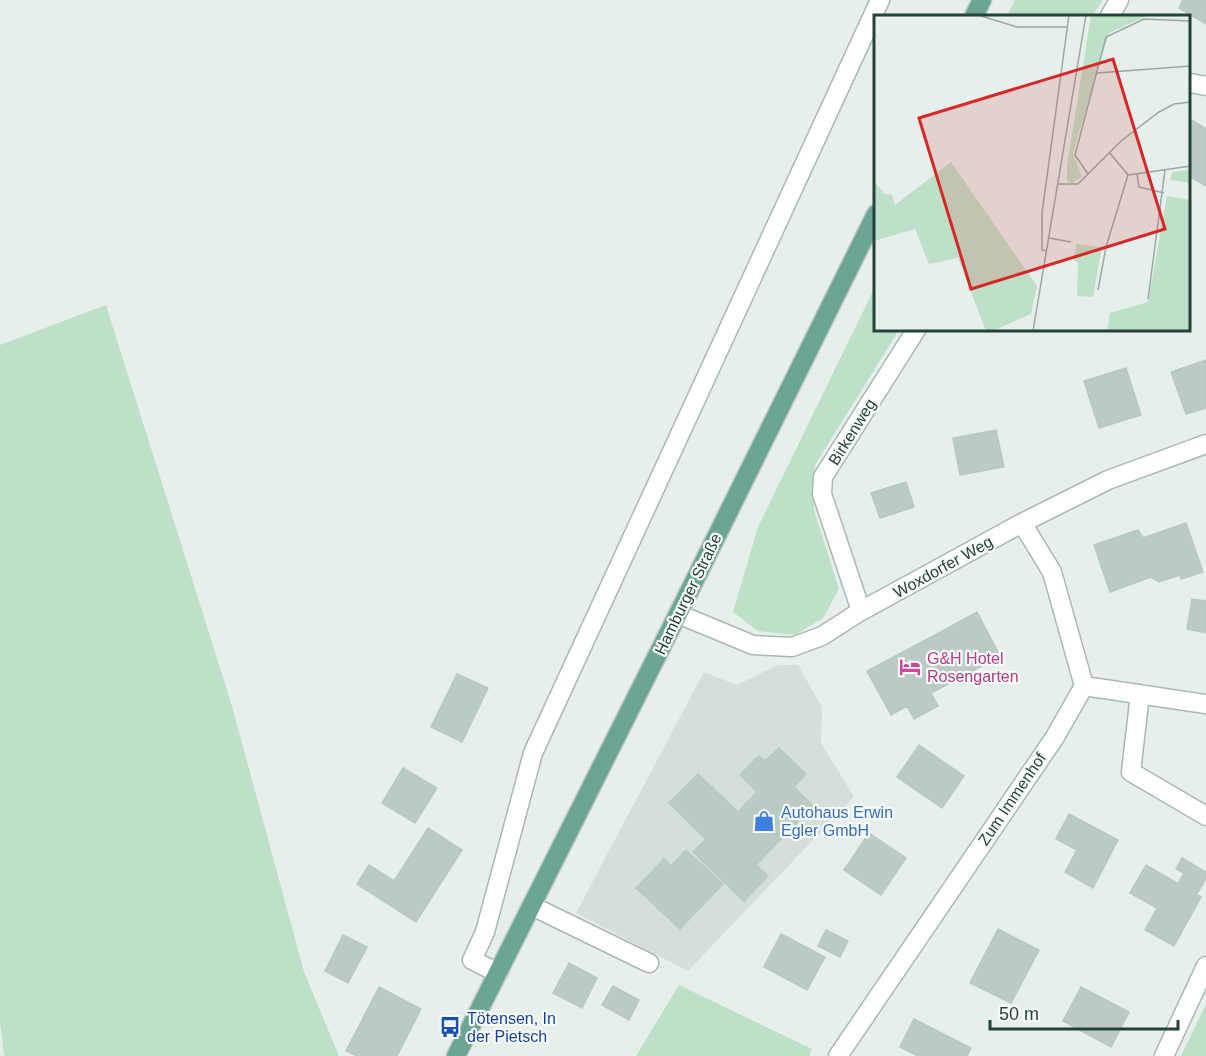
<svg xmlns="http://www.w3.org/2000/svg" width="1206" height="1056" viewBox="0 0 1206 1056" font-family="Helvetica,sans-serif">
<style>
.built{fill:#d4dfda}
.green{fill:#bfe0c8}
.building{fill:#bbcac4;stroke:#b8c9c2;stroke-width:1.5}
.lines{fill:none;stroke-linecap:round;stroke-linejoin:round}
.minor-casing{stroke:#a8b8b2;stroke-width:21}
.major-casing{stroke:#c2cac8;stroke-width:21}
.minor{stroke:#fff;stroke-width:18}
.major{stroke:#6aa596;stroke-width:18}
.labels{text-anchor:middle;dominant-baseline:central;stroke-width:4.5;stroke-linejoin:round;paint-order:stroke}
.street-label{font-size:16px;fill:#24423a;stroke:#f7fbf9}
.hotel-label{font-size:16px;fill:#b23c85;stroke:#f7fbf9;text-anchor:start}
.shop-label{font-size:16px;fill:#366cbe;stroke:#f7fbf9;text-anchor:start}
.transit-label{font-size:16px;fill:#164399;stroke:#f7fbf9;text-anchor:start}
.inset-road{fill:none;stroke:#98aaa4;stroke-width:1.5}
.view{fill:#d62828;fill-opacity:0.15;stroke:#d62828;stroke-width:3}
.inset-edge{fill:none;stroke:#24423a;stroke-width:3}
</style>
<rect width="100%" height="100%" fill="#e6efeb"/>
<!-- built -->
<path class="built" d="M777 665H798L822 707 821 743 854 797 688 971 576 913 704 672 737 685Z"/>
<!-- green -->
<path class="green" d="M1015 0H1103L1092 16H1007Z
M876 285V330H899L815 465 814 510 839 589 823 618 795 635 758 631 733 612 758 527Z
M106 305 232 706 304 972 339 1056H4L0 1021V345Z
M679 985 812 1049 809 1056H636Z
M1206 1004V1056H1181Z"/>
<!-- building -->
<path class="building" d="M1183 0H1206V24L1179 8Z
M1190 119 1206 129V186L1190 177Z
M1206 360V408L1186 414 1171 372Z
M1126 368 1141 415 1099 428 1084 381Z
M996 430 1004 467 960 475 953 438Z
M906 482 914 507 880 518 871 493Z
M1186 523 1203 572 1181 579 1180 575 1159 582 1151 577 1110 592 1094 545 1138 530 1143 538Z
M1192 599 1206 601V633L1187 629Z
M977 612 1000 656 956 680 933 636Z
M933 636 956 680 931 693 938 706 914 719 907 706 891 715 867 671Z
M457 674 488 688 462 742 431 727Z
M919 745 964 776 942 808 897 777Z
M779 748 806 774 794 787 813 806 756 865 768 876 744 901 693 852 709 836 712 840 757 792 740 775 759 756 765 761Z
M403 768 437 788 415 823 382 803Z
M698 774 738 812 709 842 669 803Z
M1069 814 1118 840 1093 888 1065 872 1077 850 1056 839Z
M428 828 462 850 416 922 357 884 369 865 394 881Z
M869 833 906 858 881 895 844 870Z
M686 850 723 884 680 929 636 888 664 859 671 866Z
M1182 858 1206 872V878L1197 894 1178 884 1184 873 1176 869Z
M1146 865 1201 897 1174 946 1145 930 1157 908 1130 893Z
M998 929 1039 950 1011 1003 970 983Z
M826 930 848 941 840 957 818 946Z
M781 934 825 957 807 990 764 967Z
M343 935 367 947 348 983 325 971Z
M569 963 597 978 582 1008 553 993Z
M613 986 639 1000 629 1020 602 1005Z
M379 987 421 1009 397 1056H357L346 1051Z
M1081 987 1129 1012 1111 1047 1063 1021Z
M914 1019 971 1048 967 1056H918L900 1047Z"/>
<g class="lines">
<defs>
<path id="minor" d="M1110 16 1119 0
M1190 83 1206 86
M861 611 822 494 823 477 916 330
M678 614 753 645 792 647 822 636 861 611 1022 523 1108 480 1206 444
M1084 686 1206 704
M1140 694 1131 772 1206 816
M532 906 649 963
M498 973 472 960 485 932 533 753 880 0
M838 1056 1055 737 1084 686 1052 572 1022 523
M1164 1056 1206 966"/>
<path id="major" d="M974 16 982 0
M456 1056 678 614 876 214"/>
</defs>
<!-- minor casing -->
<use href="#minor" class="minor-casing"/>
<!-- major casing -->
<use href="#major" class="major-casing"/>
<!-- minor -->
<use href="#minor" class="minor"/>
<!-- major -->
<use href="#major" class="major"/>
</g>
<!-- icons -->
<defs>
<symbol id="hotel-bare" viewBox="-9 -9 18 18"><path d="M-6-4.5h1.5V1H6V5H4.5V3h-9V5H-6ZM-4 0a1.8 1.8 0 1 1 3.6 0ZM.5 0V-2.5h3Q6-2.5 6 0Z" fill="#d1479c" stroke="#f7fbf9" stroke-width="2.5" paint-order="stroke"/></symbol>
<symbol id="shop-bare" viewBox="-9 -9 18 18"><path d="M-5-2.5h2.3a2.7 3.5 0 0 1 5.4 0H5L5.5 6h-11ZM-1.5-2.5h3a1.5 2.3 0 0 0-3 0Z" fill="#3f7fe0" stroke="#f7fbf9" stroke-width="2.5" paint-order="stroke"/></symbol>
<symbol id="bus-bare" viewBox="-9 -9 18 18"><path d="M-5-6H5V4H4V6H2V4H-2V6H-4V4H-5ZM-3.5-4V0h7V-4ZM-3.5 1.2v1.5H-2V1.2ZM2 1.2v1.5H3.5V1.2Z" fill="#1a4fb4" stroke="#f7fbf9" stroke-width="2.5" paint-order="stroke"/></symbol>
</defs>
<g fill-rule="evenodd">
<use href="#hotel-bare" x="895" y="652" width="30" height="30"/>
<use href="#shop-bare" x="749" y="806" width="30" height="30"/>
<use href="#bus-bare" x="435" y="1012" width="30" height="30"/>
</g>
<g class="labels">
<!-- street labels -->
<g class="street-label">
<text transform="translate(852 432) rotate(-58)">Birkenweg</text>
<text transform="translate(943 567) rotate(-29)">Woxdorfer Weg</text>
<text transform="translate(688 594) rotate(-64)">Hamburger Straße</text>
<text transform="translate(1012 799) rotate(-56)">Zum Immenhof</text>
</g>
<!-- hotel labels -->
<g class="hotel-label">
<text x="927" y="658">G&amp;H Hotel<tspan x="927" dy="18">Rosengarten</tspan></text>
</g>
<!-- shop labels -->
<g class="shop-label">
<text x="781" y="812">Autohaus Erwin<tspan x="781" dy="18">Egler GmbH</tspan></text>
</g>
<!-- transit labels -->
<g class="transit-label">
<text x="467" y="1018">Tötensen, In<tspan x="467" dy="18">der Pietsch</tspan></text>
</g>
</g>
<!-- overview -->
<g transform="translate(874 15)">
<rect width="316" height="316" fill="#e6efeb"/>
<path d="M217 0H275L235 18 199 138 208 162 198 168 193 166V151ZM77 147 163 271 157 299 118 316H112L84 243 55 249 41 214 0 226V167L11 179 18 180 21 190ZM316 155V168L296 165 298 157ZM293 181 316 185V316H233L236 298 274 287ZM203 229 228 232 219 282 203 281 204 248 199 244Z" fill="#bfe0c8"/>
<path class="inset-road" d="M104 0 143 12H193M223 58 317 51M214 159 201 140 232 22 270 4 317 6M263 159 265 172 290 178M254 160 317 151M184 169H204L247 126 285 97 300 89 317 87M175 223 197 227M173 236 168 235V198L195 0M224 275 232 232 254 160 235 137M274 284 291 155M159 316 212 0"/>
<path class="view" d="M239 44 291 214 97 274 45 103Z"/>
<rect width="316" height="316" class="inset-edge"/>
</g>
<!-- scale -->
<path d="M990 1020v9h188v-9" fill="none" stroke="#24423a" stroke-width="3"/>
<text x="999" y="1020" font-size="18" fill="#24423a" stroke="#f7fbf9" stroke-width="4.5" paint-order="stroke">50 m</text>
</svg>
